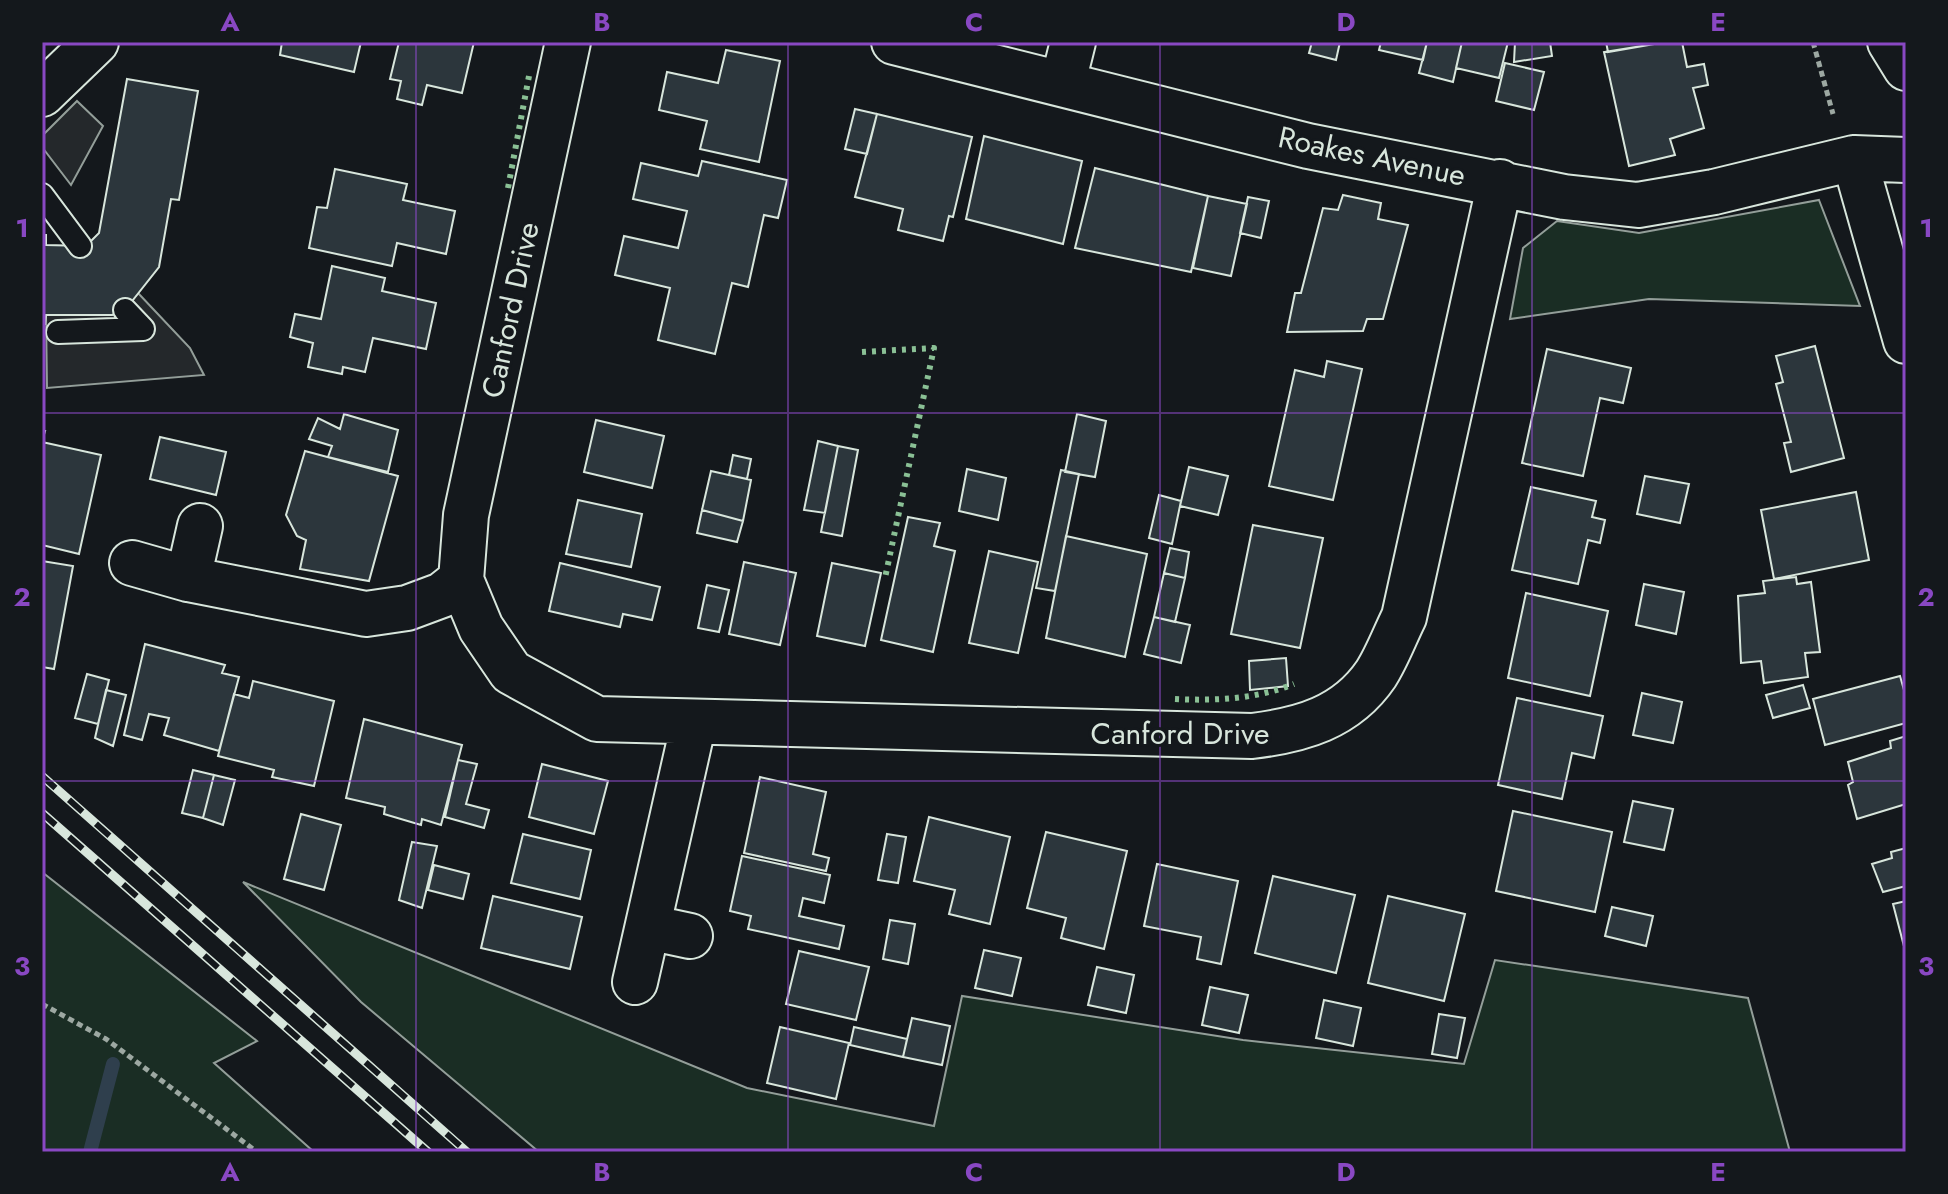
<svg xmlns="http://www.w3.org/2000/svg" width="1948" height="1194" viewBox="0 0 1948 1194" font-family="Jost,sans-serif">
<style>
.green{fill:#1a2d24;stroke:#939e99;stroke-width:2}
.parking{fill:#24282b;stroke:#939e99;stroke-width:2}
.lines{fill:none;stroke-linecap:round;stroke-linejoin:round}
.stream{stroke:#2f3f4d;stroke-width:14}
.building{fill:#2c363c;stroke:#d8e6dc;stroke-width:2}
.lane-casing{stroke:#d8e6dc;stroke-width:26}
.street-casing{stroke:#d8e6dc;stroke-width:48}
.primary-casing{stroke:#d8e6dc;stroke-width:48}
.path{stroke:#9da8a2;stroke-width:5;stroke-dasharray:6 4;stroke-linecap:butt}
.lane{stroke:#14181c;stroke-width:22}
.street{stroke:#14181c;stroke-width:44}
.primary{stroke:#14181c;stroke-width:44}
.rail-casing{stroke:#d8e6dc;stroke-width:9}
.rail{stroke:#14181c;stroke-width:6;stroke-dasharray:18;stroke-linecap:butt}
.hedge{stroke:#8ac095;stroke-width:6;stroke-dasharray:4 6;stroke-linecap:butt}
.grid{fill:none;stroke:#8948c3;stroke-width:2;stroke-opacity:0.55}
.labels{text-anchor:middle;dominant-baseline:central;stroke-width:6;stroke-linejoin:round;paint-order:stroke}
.street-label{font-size:30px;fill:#d8e6dc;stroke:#14181c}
.neatline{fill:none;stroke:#8948c3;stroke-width:3}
.grid-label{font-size:26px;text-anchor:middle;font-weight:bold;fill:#8948c3}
</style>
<rect width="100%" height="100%" fill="#14181c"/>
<!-- green -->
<path class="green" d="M1819 200 1860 306 1649 299 1510 319 1523 248 1557 221 1639 233Z
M42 872 257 1041 214 1063 314 1152H42Z
M243 882 747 1088 934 1126 962 996 1243 1040 1464 1064 1495 960 1748 998 1790 1152H539L361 1002Z"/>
<!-- parking -->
<path class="parking" d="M77 101 103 126 71 185 42 147V136Z
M138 293 190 348 204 375 47 388 46 315H112L125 310Z"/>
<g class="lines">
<!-- stream -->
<path class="stream" d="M90 1152 113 1064"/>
</g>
<!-- building -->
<path class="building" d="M282 42H361L354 72 280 55Z
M399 42H474L462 93 427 85 422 105 397 99 401 81 390 79Z
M1312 42H1340L1336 60 1309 53Z
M1381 42H1427L1423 60 1379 50Z
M1427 42H1462L1453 82 1419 73Z
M1462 42H1508L1499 78 1456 68Z
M1515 42H1550L1552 56 1514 62Z
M1606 42H1648L1649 45 1608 52Z
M1667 42H1682L1687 67 1704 64 1708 85 1693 88 1704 128 1670 139 1675 155 1629 166 1604 52Z
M726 50 780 61 759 162 700 149 707 121 659 110 667 72 718 83Z
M1505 63 1544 72 1534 110 1496 101Z
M127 79 198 91 179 200 171 199 159 267 125 310 112 315H46L45 324H42V235H46V245L86 246 99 233Z
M855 109 877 114 867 154 845 149Z
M877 114 972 137 953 217 949 216 943 241 898 230 903 209 855 197Z
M984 136 1082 161 1063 244 966 219Z
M702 161 787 180 778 218 764 215 748 287 732 283 715 354 658 340 670 288 615 275 624 236 678 248 687 211 633 199 641 163 698 176Z
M1095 168 1208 196 1191 272 1075 248Z
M335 169 407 184 403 200 455 211 446 254 397 243 392 266 309 248 317 207 327 208Z
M1343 195 1381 203 1378 219 1408 225 1383 319H1367L1363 331 1287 332 1295 293H1301L1323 208 1338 210Z
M1208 196 1247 204 1231 276 1193 268Z
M1248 197 1269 201 1261 238 1240 233Z
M332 266 385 278 382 291 436 303 426 349 373 338 365 372 343 367 342 374 308 367 313 343 290 337 295 314 321 319Z
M1815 346 1844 458 1791 472 1784 443 1791 442 1776 384 1783 382 1776 356Z
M1547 349 1631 368 1623 403 1600 398 1583 476 1522 463Z
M1327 361 1362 369 1333 500 1269 486 1295 370 1324 377Z
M344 414 398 430 388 472 328 457 332 446 309 439 318 418 340 429Z
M1077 414 1106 421 1095 477 1065 472Z
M596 420 664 436 652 488 584 472Z
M42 431H45L42 442 101 455 79 554 42 545Z
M160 437 226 452 216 495 150 479Z
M818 441 838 446 825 513 804 510Z
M838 446 858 450 842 536 821 532Z
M305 451 398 476 369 581 300 569 306 540 297 536 286 515Z
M733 455 751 459 747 479 729 475Z
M1189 467 1228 476 1218 515 1180 506Z
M967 469 1006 478 998 520 959 511Z
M1061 470 1079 474 1055 591 1036 588Z
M711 471 751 480 743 521 702 510Z
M1645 476 1689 484 1680 523 1637 514Z
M1531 487 1596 501 1592 517 1605 520 1600 543 1588 540 1578 584 1512 570Z
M1856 492 1869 560 1774 579 1761 510Z
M1159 495 1181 501 1172 544 1149 538Z
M578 500 642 514 631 567 566 554Z
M702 510 743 521 737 542 697 533Z
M908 517 940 523 934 546 955 551 933 652 881 640Z
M1253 525 1323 538 1300 648 1231 634Z
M1066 536 1147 554 1125 657 1046 638Z
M1170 548 1189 552 1185 578 1164 573Z
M989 551 1038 562 1018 653 969 643Z
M42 561 73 566 54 669 42 667Z
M744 562 796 573 780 645 729 634Z
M560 563 660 587 652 620 623 614 620 627 549 611Z
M832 563 881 573 865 646 817 636Z
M1164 573 1185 578 1175 622 1154 617Z
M1796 577 1797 584 1811 582 1820 652 1805 653 1808 677 1764 683 1761 661 1741 663 1738 596 1765 593 1763 581Z
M1644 584 1684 592 1676 634 1636 625Z
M707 585 729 590 719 632 698 628Z
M1526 593 1608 611 1590 696 1508 678Z
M1154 617 1190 625 1181 663 1144 654Z
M145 644 225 665 222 673 239 677 219 751 164 735 169 718 149 714 142 740 124 735Z
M1286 658 1288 686 1250 690 1249 661Z
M87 674 109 680 98 724 75 718Z
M1900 676 1906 697V723L1825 745 1813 699Z
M253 681 334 701 314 786 272 777 274 770 218 756 234 694 249 698Z
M1803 685 1810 708 1773 718 1766 695Z
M106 690 126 695 113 746 95 738Z
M1642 693 1682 702 1673 743 1633 735Z
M1517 698 1603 716 1594 758 1572 753 1562 799 1498 785Z
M364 719 462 745 441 825 422 819 421 825 384 814 385 807 346 798Z
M1906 736V804L1857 819 1848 785 1853 782 1848 762 1891 748 1890 741Z
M458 760 477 764 466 804 489 810 484 828 445 817Z
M542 764 608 781 594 834 529 817Z
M193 770 214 775 203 818 182 813Z
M214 775 235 780 223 825 203 818Z
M760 777 826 792 813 854 829 858 826 871 744 853Z
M1633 801 1673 809 1664 850 1624 842Z
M1513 811 1612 832 1595 912 1496 891Z
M301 814 341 825 324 890 284 879Z
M929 817 1010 837 990 924 949 914 955 890 914 881Z
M1046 832 1127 851 1104 949 1061 938 1066 918 1027 908Z
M523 834 591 850 580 899 511 883Z
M887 834 906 837 898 883 878 880Z
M412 842 437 846 422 908 399 900Z
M1906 848V886L1883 892 1872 864 1892 858 1891 852Z
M742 856 830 875 824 903 803 898 799 916 844 926 839 949 748 929 751 916 730 911Z
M1157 864 1238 881 1221 964 1197 959 1201 937 1144 926Z
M434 865 469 874 463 899 428 890Z
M1273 876 1355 895 1336 973 1255 953Z
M493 896 582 917 570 969 481 948Z
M1388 896 1465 914 1444 1001 1368 983Z
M1906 901V954L1893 904Z
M1612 907 1653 916 1646 946 1605 936Z
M890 920 915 924 908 964 883 959Z
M984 950 1021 958 1012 996 975 988Z
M799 951 869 967 856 1020 786 1004Z
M1097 967 1134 975 1126 1013 1088 1005Z
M1210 987 1248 995 1239 1033 1202 1025Z
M1324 1000 1361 1008 1353 1046 1316 1038Z
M1439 1014 1465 1018 1457 1058 1432 1054Z
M912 1018 950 1026 942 1065 903 1057Z
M780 1027 849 1043 836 1099 767 1083Z
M854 1027 907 1039 903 1057 850 1045Z"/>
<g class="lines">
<defs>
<path id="lane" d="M42 195 80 246
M58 332 143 329 125 310"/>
<path id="street" d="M568 42 466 515 461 580 481 628 511 672 597 719 1252 736C1301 730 1346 718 1376 674 1387 657 1395 635 1404 617L1500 182
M894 42 1308 146 1564 197 1638 205 1714 192 1854 158 1906 160
M1063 82 1073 42
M42 94 96 42
M1854 158 1906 341
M132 563 188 579 366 614 407 608 442 595 461 580
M188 579 200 526
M648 927 690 936
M635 982 694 722"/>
<path id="primary" d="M1890 42 1906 68"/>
</defs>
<!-- lane casing -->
<use href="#lane" class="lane-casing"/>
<!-- street casing -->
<use href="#street" class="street-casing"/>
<!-- primary casing -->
<use href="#primary" class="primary-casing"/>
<!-- path -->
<path class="path" d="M1813 42 1833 114
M42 1004 106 1039 257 1152"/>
<!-- lane -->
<use href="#lane" class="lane"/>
<!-- street -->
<use href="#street" class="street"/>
<!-- primary -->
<use href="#primary" class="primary"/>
<defs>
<path id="rail" d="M42 776 467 1152
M42 813 428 1152"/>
</defs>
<!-- rail casing -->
<use href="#rail" class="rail-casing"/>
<!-- rail -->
<use href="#rail" class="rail"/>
<!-- hedge -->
<path class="hedge" d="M508 188 529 76
M862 352 934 348 885 578
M1175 699C1216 701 1256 699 1294 684"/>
</g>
<!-- grid -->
<path class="grid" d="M416 42V1152M788 42V1152M1160 42V1152M1532 42V1152M42 413H1906M42 781H1906"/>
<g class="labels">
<!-- street labels -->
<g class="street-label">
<text transform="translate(1372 156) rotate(12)">Roakes Avenue</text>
<text transform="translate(510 310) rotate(-78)">Canford Drive</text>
<text x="1180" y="733">Canford Drive</text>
</g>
</g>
<!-- border -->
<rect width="1948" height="1194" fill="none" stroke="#14181c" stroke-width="88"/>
<rect x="44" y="44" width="1860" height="1106" class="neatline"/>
<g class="grid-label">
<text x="230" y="31">A</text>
<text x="602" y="31">B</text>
<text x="974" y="31">C</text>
<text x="1346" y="31">D</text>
<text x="1718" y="31">E</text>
<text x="22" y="237">1</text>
<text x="1926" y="237">1</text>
<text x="22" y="606">2</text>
<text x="1926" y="606">2</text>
<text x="22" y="975">3</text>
<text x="1926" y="975">3</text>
<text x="230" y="1181">A</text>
<text x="602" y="1181">B</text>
<text x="974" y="1181">C</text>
<text x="1346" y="1181">D</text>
<text x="1718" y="1181">E</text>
</g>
</svg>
